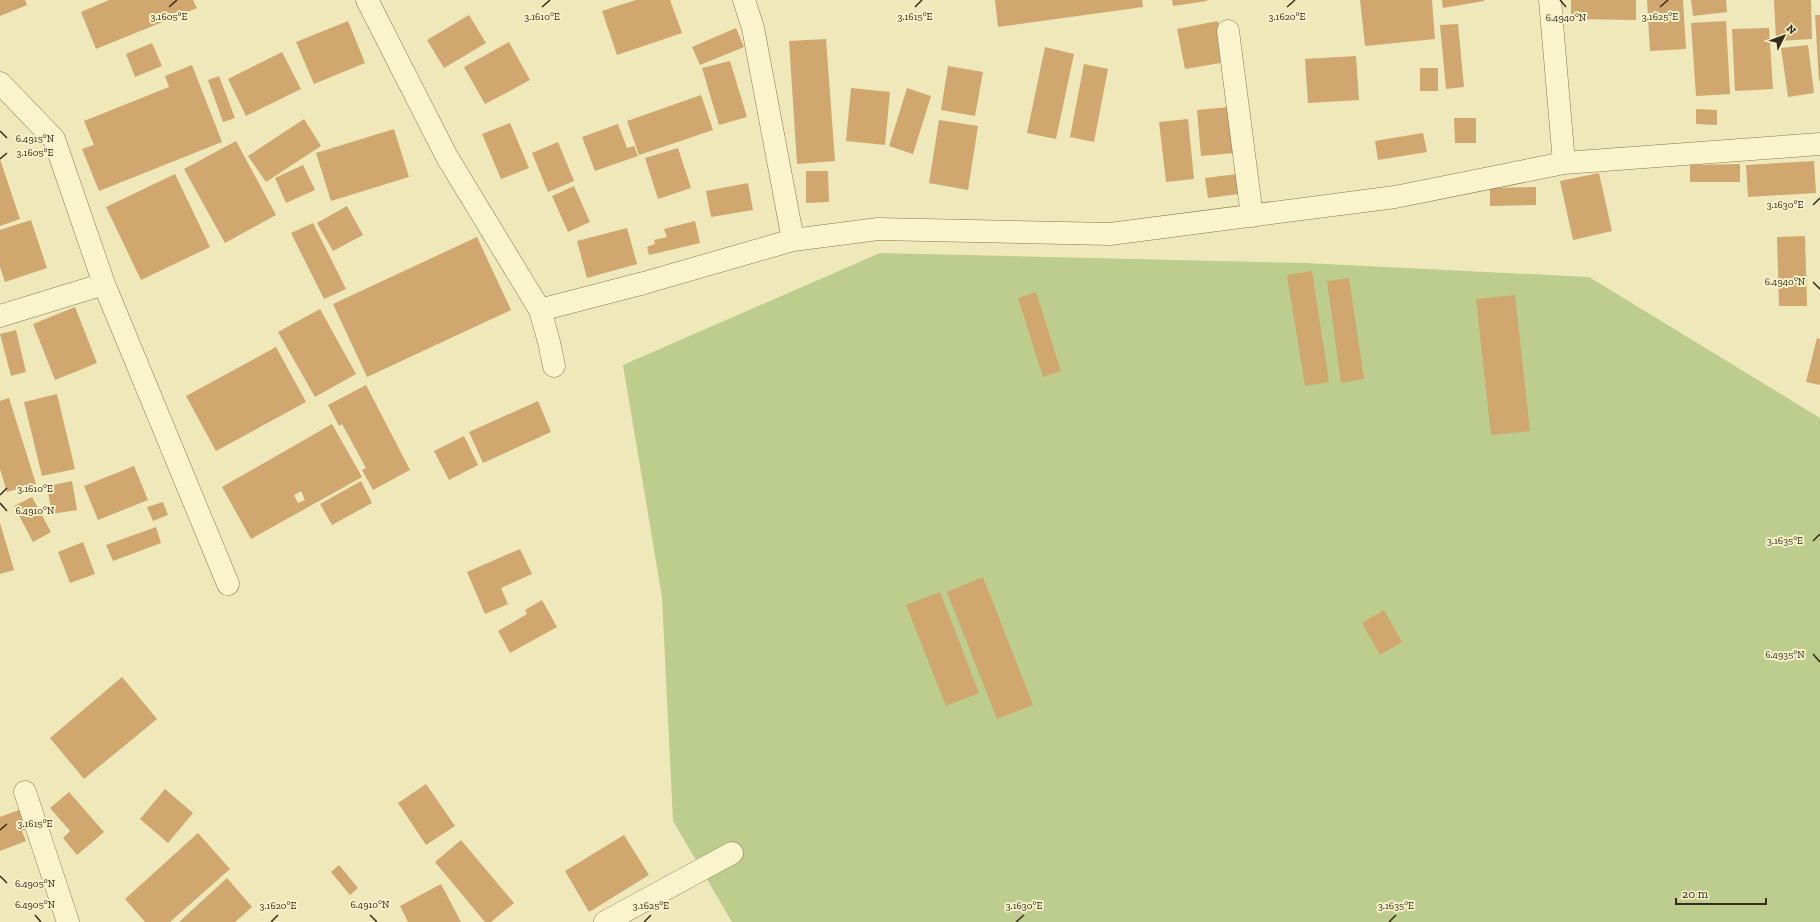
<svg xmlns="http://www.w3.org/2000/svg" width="1820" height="922" viewBox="0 0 1820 922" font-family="'Zilla Slab',serif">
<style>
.green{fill:#bccd8e}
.building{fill:#d0a76e;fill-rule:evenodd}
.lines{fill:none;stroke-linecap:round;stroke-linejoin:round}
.street-casing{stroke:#877754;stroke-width:23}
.street{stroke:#faf4cd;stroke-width:22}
.ticks{fill:none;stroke:#352b1a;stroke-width:1.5}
.ticks-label{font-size:10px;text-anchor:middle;fill:#352b1a;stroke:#f7f1ca;stroke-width:4;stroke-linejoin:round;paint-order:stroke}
</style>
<rect width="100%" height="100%" fill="#efe8ba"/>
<!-- green -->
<path class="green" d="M880 253 1305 263 1589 277 1820 418V922H732L673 821 662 597 623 365Z"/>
<!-- building -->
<path class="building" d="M0 0H25L27 5 0 16Z
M109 0H193L197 8 96 49 81 12Z
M636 0H670L682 33 617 55 602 11Z
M995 0H1142L1143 7 998 27Z
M1172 0H1207V1L1173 6Z
M1360 0H1432L1435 39 1365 46Z
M1442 0H1484V1L1443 8Z
M1571 0H1636V20L1571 19Z
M1647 0H1683L1686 49 1650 51Z
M1691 0H1726L1727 12 1693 16Z
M1774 0H1811L1812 39 1776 41Z
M469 15 486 43 444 68 427 40Z
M1815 15H1820V81H1819Z
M348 21 365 63 314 84 296 42Z
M1218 21 1226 62 1185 69 1177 29Z
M1726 21 1730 94 1696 96 1691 23Z
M1458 24 1464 87 1446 89 1440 25Z
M736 28 744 47 700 65 692 47Z
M1769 28 1773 89 1735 91 1732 29Z
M826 39 835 161 797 164 789 41Z
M509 42 530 80 485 104 464 67Z
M152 43 162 66 135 77 126 54Z
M1808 45 1814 93 1788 97 1781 48Z
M1045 47 1074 54 1056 139 1027 133Z
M282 52 301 89 246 116 228 79Z
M1356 56 1359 100 1308 103 1305 59Z
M730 61 747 117 719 125 702 68Z
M1084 64 1108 69 1094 142 1070 137Z
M192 65 222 142 99 191 82 149 94 145 84 121 169 87 165 76Z
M948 66 983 72 975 116 941 110Z
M1420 68H1438V91H1420Z
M219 76 235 118 223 122 208 80Z
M851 88 890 92 885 145 846 141Z
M907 88 931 96 913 154 889 146Z
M701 95 713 130 639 155 627 121Z
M1229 107 1234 153 1201 156 1197 110Z
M1696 109 1717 110V125L1696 124Z
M1454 118H1476V143H1455Z
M304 119 321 146 266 182 248 156Z
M1188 119 1194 179 1166 182 1159 122Z
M939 120 978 126 968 190 929 183Z
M510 123 529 168 501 179 482 134Z
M618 124 627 148 634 146 638 156 595 171 582 137Z
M394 129 409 177 331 201 316 153Z
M1423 133 1427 152 1378 160 1375 141Z
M236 141 276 215 225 243 184 169Z
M558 142 574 181 548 192 532 153Z
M678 148 691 188 658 199 645 158Z
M0 159 20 219 0 226Z
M1814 161 1816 193 1748 197 1746 165Z
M1740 164V182H1690V165Z
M303 165 315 190 286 203 275 178Z
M806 171H828L829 202 806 203Z
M1599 173 1612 231 1573 240 1560 181Z
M175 174 210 247 141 280 106 207Z
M1237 174 1239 194 1208 198 1205 178Z
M748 183 753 210 711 217 706 191Z
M574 186 590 222 568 232 552 196Z
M1536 187V205L1490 206V188Z
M347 206 363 235 333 251 317 223Z
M31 220 47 268 5 282 0 267V230Z
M695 221 700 243 649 255 647 247 655 244 654 240 667 237 664 229Z
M313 223 346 289 324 299 291 233Z
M627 228 637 264 587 278 577 241Z
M1805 236 1807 306H1779L1777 237Z
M477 237 511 310 367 377 333 304Z
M1312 271 1329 382 1305 386 1287 275Z
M1349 278 1364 379 1341 383 1327 281Z
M1036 292 1061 371 1043 377 1018 298Z
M1515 295 1530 431 1491 435 1476 299Z
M75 307 97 363 55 380 33 324Z
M320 309 356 374 315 397 278 332Z
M16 330 26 372 11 376 0 334Z
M1817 338 1820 339V385L1806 382Z
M276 347 306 402 216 451 186 396Z
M366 385 410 470 373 490 362 470 366 468 342 424 339 426 328 405Z
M57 394 75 469 42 476 24 402Z
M9 398 36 484 7 492 0 469V401Z
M538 401 551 432 483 463 469 432Z
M332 424 362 477 251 539 222 487ZM301 491 305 500 298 503 294 495Z
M464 436 478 465 449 480 434 451Z
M134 466 148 500 98 520 84 486Z
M72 481 77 510 52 514 47 486Z
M361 481 372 503 332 525 320 504Z
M32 497 51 532 33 542 14 506Z
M163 502 168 515 153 521 147 507Z
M0 523 14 570 0 574Z
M156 527 161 543 113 561 106 545Z
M83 542 95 574 70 583 58 552Z
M520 549 532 574 501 588 508 604 485 614 467 572Z
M983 577 1033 705 997 719 947 592Z
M940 592 979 693 946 706 906 605Z
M542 600 557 627 510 653 498 631 527 614 525 610Z
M1384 610 1402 642 1380 655 1362 623Z
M122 677 157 719 84 779 50 738Z
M426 784 455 826 426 845 398 803Z
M165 789 193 813 168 843 140 819Z
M69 792 104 832 77 855 63 838 70 831 50 808Z
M19 810 26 829 22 831 26 841 0 851V817Z
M198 833 230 869 170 922H145L125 899Z
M624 835 649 875 589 912 565 871Z
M461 840 514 903 491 922H485L435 862Z
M339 865 358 888 350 895 331 872Z
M227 878 252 907 235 922H179Z
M441 884 461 922H408L400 906Z"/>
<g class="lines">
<defs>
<path id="street" d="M367 0 447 157 540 310 549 342 554 366
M744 0 753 28 793 240
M1550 0 1564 163
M1228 31 1252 216
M0 83 54 139 104 284 228 584
M540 310 644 283 793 240 878 229 1110 234 1395 197 1564 163 1820 144
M0 316 104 284
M25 792 68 922
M605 922 732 853"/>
</defs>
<!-- street casing -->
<use href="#street" class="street-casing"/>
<!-- street -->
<use href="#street" class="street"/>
</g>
<!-- ticks -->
<path class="ticks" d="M1560 0 1566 7M169 7 177 0M542 7 550 0M915 7 922 0M1287 7 1295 0M1660 7 1668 0M0 131 7 138M0 159 7 153M1813 205 1820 198M1813 282 1820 289M0 495 7 488M0 503 7 511M1813 541 1820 534M1813 654 1820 662M0 830 7 824M0 876 7 883M35 915 41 922M370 915 377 922M271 922 278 915M644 922 651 915M1016 922 1024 915M1389 922 1396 915"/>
<g class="ticks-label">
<text x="169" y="20">3.1605°E</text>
<text x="542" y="20">3.1610°E</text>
<text x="915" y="20">3.1615°E</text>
<text x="1287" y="20">3.1620°E</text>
<text x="1660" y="20">3.1625°E</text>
<text x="1566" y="21">6.4940°N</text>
<text x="35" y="142">6.4915°N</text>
<text x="35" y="156">3.1605°E</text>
<text x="1785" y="208">3.1630°E</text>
<text x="1785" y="285">6.4940°N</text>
<text x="35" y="492">3.1610°E</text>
<text x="35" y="514">6.4910°N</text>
<text x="1785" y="544">3.1635°E</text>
<text x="1785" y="658">6.4935°N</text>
<text x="35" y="827">3.1615°E</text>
<text x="35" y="887">6.4905°N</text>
<text x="35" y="908">6.4905°N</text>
<text x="370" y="908">6.4910°N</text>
<text x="278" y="909">3.1620°E</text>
<text x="651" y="909">3.1625°E</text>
<text x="1024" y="909">3.1630°E</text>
<text x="1396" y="909">3.1635°E</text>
</g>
<!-- north arrow -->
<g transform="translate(1784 36) rotate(48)" stroke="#f7f1ca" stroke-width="3" paint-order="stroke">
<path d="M0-3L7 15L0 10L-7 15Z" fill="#352b1a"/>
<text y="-6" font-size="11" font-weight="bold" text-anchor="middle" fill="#352b1a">N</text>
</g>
<!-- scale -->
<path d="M1676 898v6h90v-6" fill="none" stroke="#352b1a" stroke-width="2"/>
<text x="1682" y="898" font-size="12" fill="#352b1a" stroke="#f7f1ca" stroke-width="3" paint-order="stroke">20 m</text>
</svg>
